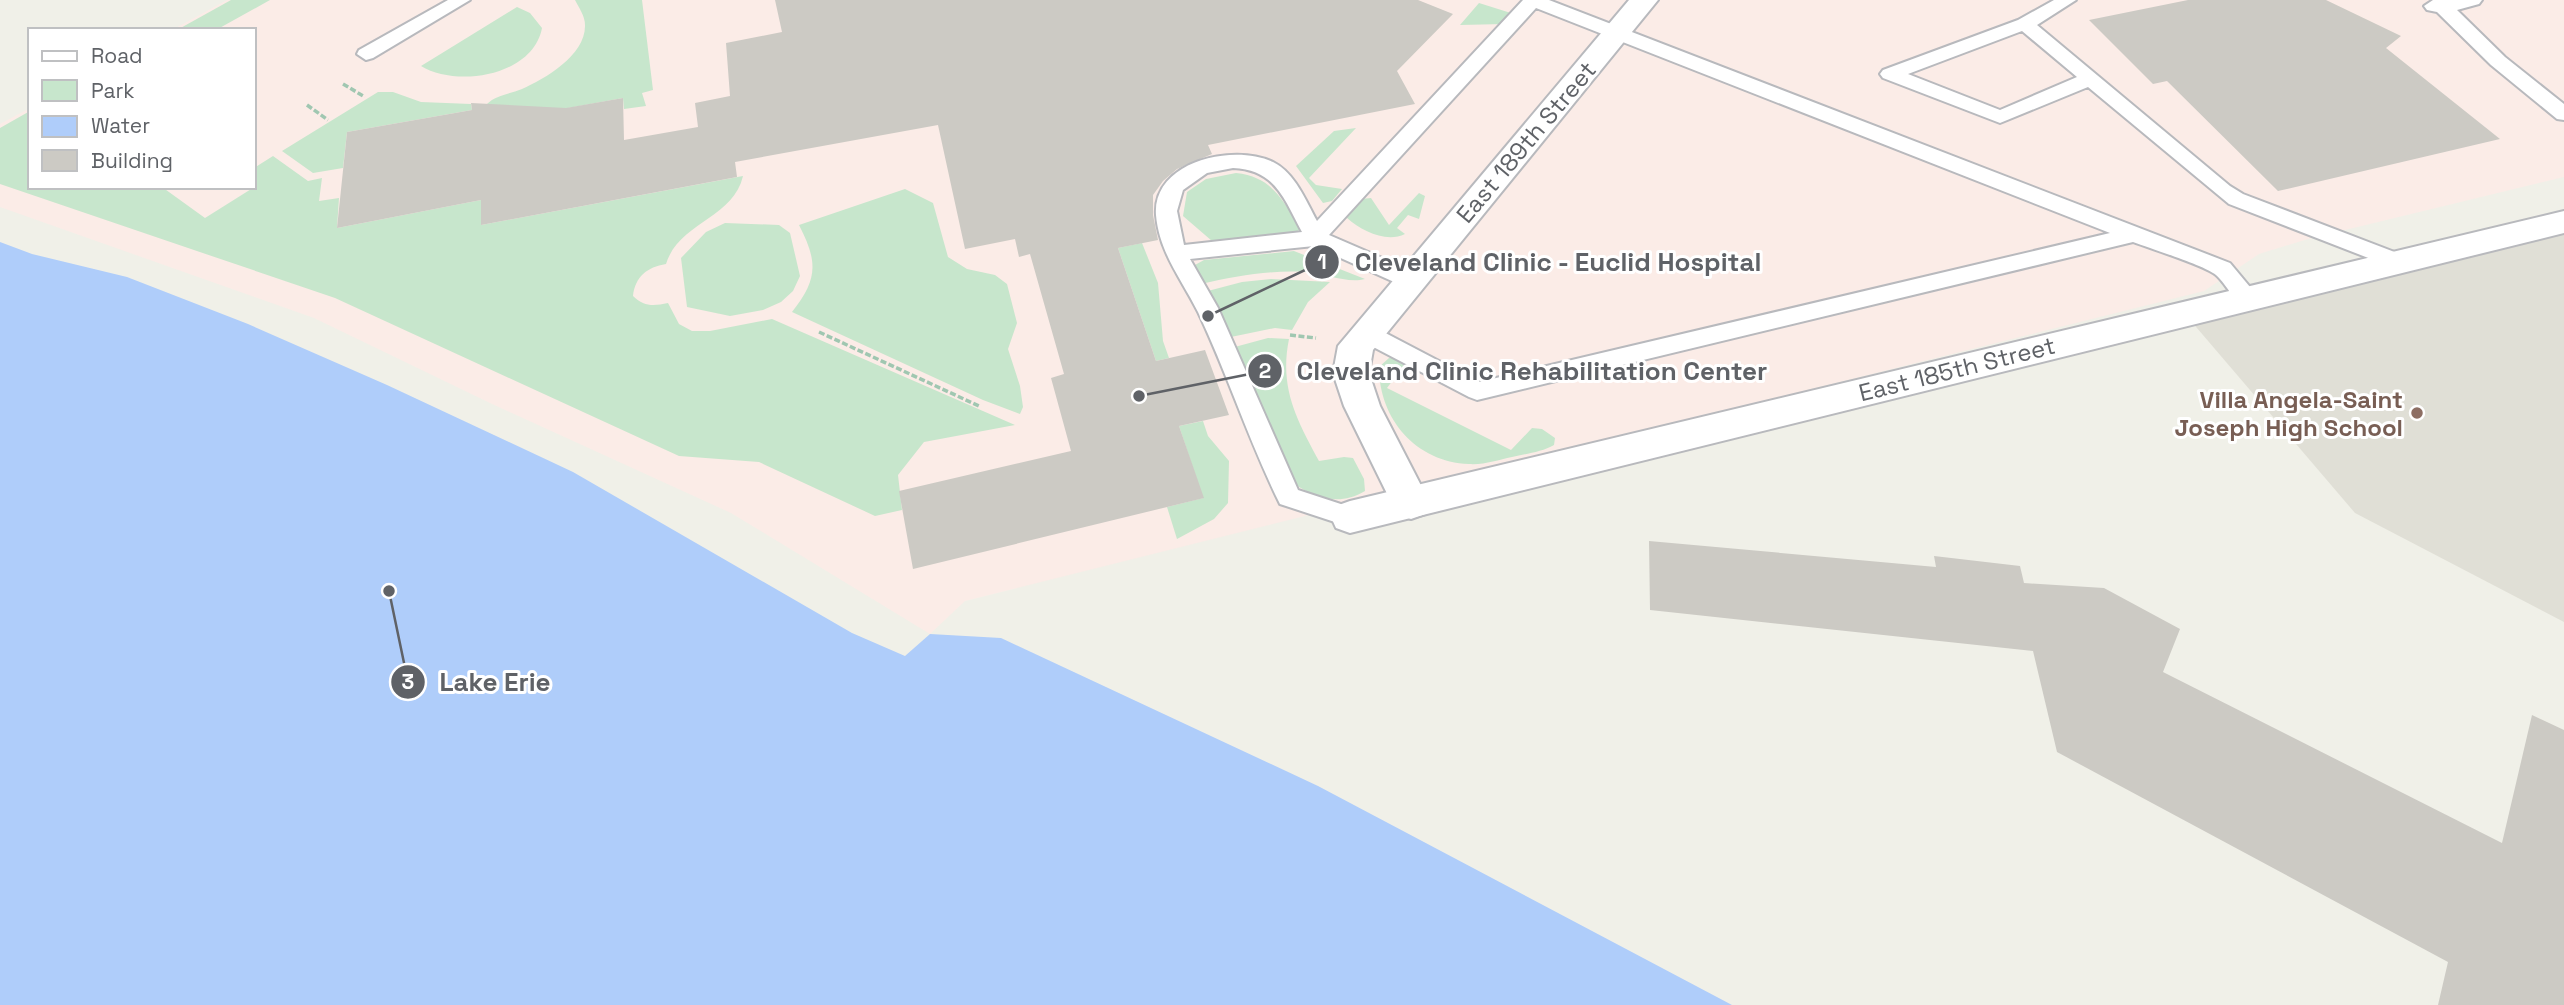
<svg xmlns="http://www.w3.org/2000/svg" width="2564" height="1005" viewBox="0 0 2564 1005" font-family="'Space Grotesk',sans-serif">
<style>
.education{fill:#e0dfd6}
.medical{fill:#fbece7}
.green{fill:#c7e6cc}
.water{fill:#afcdfa}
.building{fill:#cccac4}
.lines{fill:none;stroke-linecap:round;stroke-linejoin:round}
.service-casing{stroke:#b8b9bd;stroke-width:4}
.minor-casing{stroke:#b8b9bd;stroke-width:4}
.tertiary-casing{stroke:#b8b9bd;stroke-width:4}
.path{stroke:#a0c7b1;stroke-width:3.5;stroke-dasharray:6 2.5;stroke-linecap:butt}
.service{fill:#fff;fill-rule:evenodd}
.minor{fill:#fff;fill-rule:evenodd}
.tertiary{fill:#fff;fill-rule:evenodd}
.education-dot{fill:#8d6e63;stroke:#fff;stroke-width:2.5}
.labels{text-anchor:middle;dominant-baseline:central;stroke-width:6;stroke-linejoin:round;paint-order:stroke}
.street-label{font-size:24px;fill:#5f6267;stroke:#fff}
.education-label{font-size:24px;font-weight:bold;fill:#785e54;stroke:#fff;text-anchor:end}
.leader{fill:none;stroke:#5f6267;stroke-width:2.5}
.callout-dot{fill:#5f6267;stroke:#fff;stroke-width:2.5}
.mark-label{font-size:21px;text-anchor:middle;font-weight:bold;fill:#fff}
.callout-label{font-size:26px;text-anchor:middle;font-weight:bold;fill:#5f6267;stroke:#fff;stroke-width:6;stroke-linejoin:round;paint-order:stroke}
</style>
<rect width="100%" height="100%" fill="#f0f0e8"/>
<!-- education -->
<path class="education" d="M2564 222V622L2355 513 2185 314Z"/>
<!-- medical -->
<path class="medical" d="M227 0H2564V177L2308 239 2259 254 2204 291 965 601 930 634 731 513 490 403 314 318 0 207V124L30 108V187H254V30H172Z"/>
<!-- green -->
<path class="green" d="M231 0H270L216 30H177Z
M575 0H642L653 90 642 93 646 106 624 109 623 98 530 115 487 104C496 95 510 94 522 89 545 79 586 55 585 25 585 16 579 8 575 0Z
M1479 3 1514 14 1504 24 1460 25Z
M517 7 530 13 542 28C533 76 457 88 421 66Z
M378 92H393L421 102 471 104 472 110 347 132 343 168 313 173 282 151Z
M30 111V187H162L205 218 256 186 254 168 273 156 308 181 322 178 319 201 339 198 337 228 481 200V225L743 176C733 219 679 222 666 264 647 267 635 277 633 296 644 307 654 306 668 303L679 324 692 331H710L772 319 1015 425 924 442 898 475 902 510 875 516 759 462 679 456 335 298 0 184V128Z
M1356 128 1309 178 1316 185 1342 189 1332 201 1323 203 1296 166 1334 131Z
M1236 173C1272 177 1280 198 1300 225V230L1288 235 1212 241 1183 216 1187 192 1206 179Z
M905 189 933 203 948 257 967 269 995 275 1007 284 1017 323 1008 349 1020 386 1023 407 1020 414 983 400 792 312C818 279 818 262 799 225Z
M1419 193 1425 196 1419 219 1408 215 1397 228 1405 234C1386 243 1362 231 1347 218L1346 215 1361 199 1371 198 1389 225Z
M725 223 779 225 790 233 800 276 793 291 781 302 763 310 730 316 687 307 681 258 706 232Z
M1142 243 1158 283 1163 341 1169 358 1156 361 1118 248Z
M1294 251 1365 279C1347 284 1325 273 1306 272 1269 270 1236 276 1201 284L1195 265 1204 260Z
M1271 279 1330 282 1308 302 1292 330 1275 328 1226 338 1204 292 1242 282Z
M1268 338 1289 339C1279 388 1297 420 1319 461L1344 457 1353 458 1364 479 1365 491C1335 509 1307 495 1281 474L1231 348Z
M1396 355 1405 364 1387 388 1511 450 1532 428 1542 429 1555 438 1554 445C1542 452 1525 454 1512 457 1498 460 1484 465 1469 464 1416 462 1379 419 1379 367L1389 358Z
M1203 421 1208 436 1229 461 1228 503 1214 519 1177 539 1167 507 1203 498 1179 426Z"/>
<!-- water -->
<path class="water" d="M0 242 32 254 127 277 248 324 387 385 573 472 852 633 905 656 930 634 1001 638 1318 786 1732 1005H0Z"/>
<!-- building -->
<path class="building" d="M775 0H1418L1453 14 1397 71 1415 104 1208 145 1212 154 1177 169 1163 181 1153 195V215L1158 240 1118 248 1156 361 1205 350 1229 415 1179 426 1204 498 913 569 899 491 1071 451 1051 378 1064 374 1030 254 1019 257 1015 239 965 249 938 125 735 162 737 177 481 225V200L337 228 347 132 472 110 471 103 566 108 623 98 624 140 698 127 695 103 730 96 726 43 782 32Z
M2188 0H2326L2401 36 2386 48 2500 139 2278 191 2167 81 2153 84 2089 20Z
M1649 541 1936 567 1934 556 2020 566 2024 583 2104 588 2180 629 2163 672 2502 843 2532 715 2564 730V1005H2438L2448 962 2057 752 2033 651 1650 610Z"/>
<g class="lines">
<defs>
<path id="service" d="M448 0H470L373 58 366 60 357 54 359 50Z
M1523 0H1549L2230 263 2260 299 2257 305C2236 311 2229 286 2216 275 2204 265 2151 249 2133 242L1477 400 1469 397 1358 339 1355 333 1358 327 1366 325 1374 327 1479 382 2110 233 1536 8 1329 235 1419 274 1422 280 1419 286 1411 288 1403 286 1314 246 1190 259 1218 308 1298 490 1359 510 1362 517 1359 524 1350 527 1280 504C1249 442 1228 375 1198 312 1182 280 1159 252 1156 215 1152 161 1234 143 1273 162 1295 173 1306 201 1317 221ZM1233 168C1276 170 1284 199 1302 232L1184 245 1177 211 1183 190 1207 173Z
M2054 0H2076L2037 25 2230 186 2243 194 2405 256 2408 261 2405 266 2397 269 2389 266 2229 204 2088 87 2000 123 1883 78 1880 74 1883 70 2018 20ZM2022 31 2077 77 2000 110 1908 74Z
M2433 0H2482L2479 4 2457 10 2505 57 2564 104V120L2557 119 2491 65 2437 12 2427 10 2424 6Z"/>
<path id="minor" d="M1629 0H1658L1373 350 1369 373 1380 406 1430 503 1425 514 1411 519 1397 514 1344 406 1333 373 1338 346Z"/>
<path id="tertiary" d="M2564 211V233L1350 533 1336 528 1331 517 1336 506 1350 501Z"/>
</defs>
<!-- service casing -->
<use href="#service" class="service-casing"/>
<!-- minor casing -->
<use href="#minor" class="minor-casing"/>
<!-- tertiary casing -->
<use href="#tertiary" class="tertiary-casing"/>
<!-- path -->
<path class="path" d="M343 84 365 97
M307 105 328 120
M819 332 979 406
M1290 335 1316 338"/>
<!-- service -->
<use href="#service" class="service"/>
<!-- minor -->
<use href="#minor" class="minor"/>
<!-- tertiary -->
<use href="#tertiary" class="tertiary"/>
</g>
<!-- markers -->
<circle class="education-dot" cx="2417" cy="413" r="7"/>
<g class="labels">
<!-- street labels -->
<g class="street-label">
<text transform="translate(1526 142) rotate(-50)">East 189th Street</text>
<text transform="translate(1957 369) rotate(-14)">East 185th Street</text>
</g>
<!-- education labels -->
<g class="education-label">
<text x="2403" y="399">Villa Angela-Saint<tspan x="2403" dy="28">Joseph High School</tspan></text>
</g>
</g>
<!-- callouts -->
<path class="leader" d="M1208 316L1322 262M1139 396L1265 371M389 591L408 682"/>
<g class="callout-dot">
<circle cx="1208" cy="316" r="7"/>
<circle cx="1139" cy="396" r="7"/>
<circle cx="389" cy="591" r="7"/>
<circle cx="1322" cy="262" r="18"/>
<circle cx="1265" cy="371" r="18"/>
<circle cx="408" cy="682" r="18"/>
</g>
<g class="mark-label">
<text x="1322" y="269">1</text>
<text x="1265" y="378">2</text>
<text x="408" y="689">3</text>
</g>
<g class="callout-label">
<text x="1558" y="271">Cleveland Clinic - Euclid Hospital</text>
<text x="1532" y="380">Cleveland Clinic Rehabilitation Center</text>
<text x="495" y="691">Lake Erie</text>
</g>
<!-- legend -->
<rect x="28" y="28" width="228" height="161" fill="#ffffff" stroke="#bfc0c2" stroke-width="2"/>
<rect x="42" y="51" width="35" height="10" fill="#ffffff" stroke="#bfc0c2" stroke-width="2"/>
<text x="91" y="63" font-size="21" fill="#5f6267">Road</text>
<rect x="42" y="80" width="35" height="21" fill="#c7e6cc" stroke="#bfc0c2" stroke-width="2"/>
<text x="91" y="98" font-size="21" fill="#5f6267">Park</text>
<rect x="42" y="116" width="35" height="21" fill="#afcdfa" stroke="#bfc0c2" stroke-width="2"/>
<text x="91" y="133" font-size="21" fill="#5f6267">Water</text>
<rect x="42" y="150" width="35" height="21" fill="#cccac4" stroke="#bfc0c2" stroke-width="2"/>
<text x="91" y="168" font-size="21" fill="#5f6267">Building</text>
</svg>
